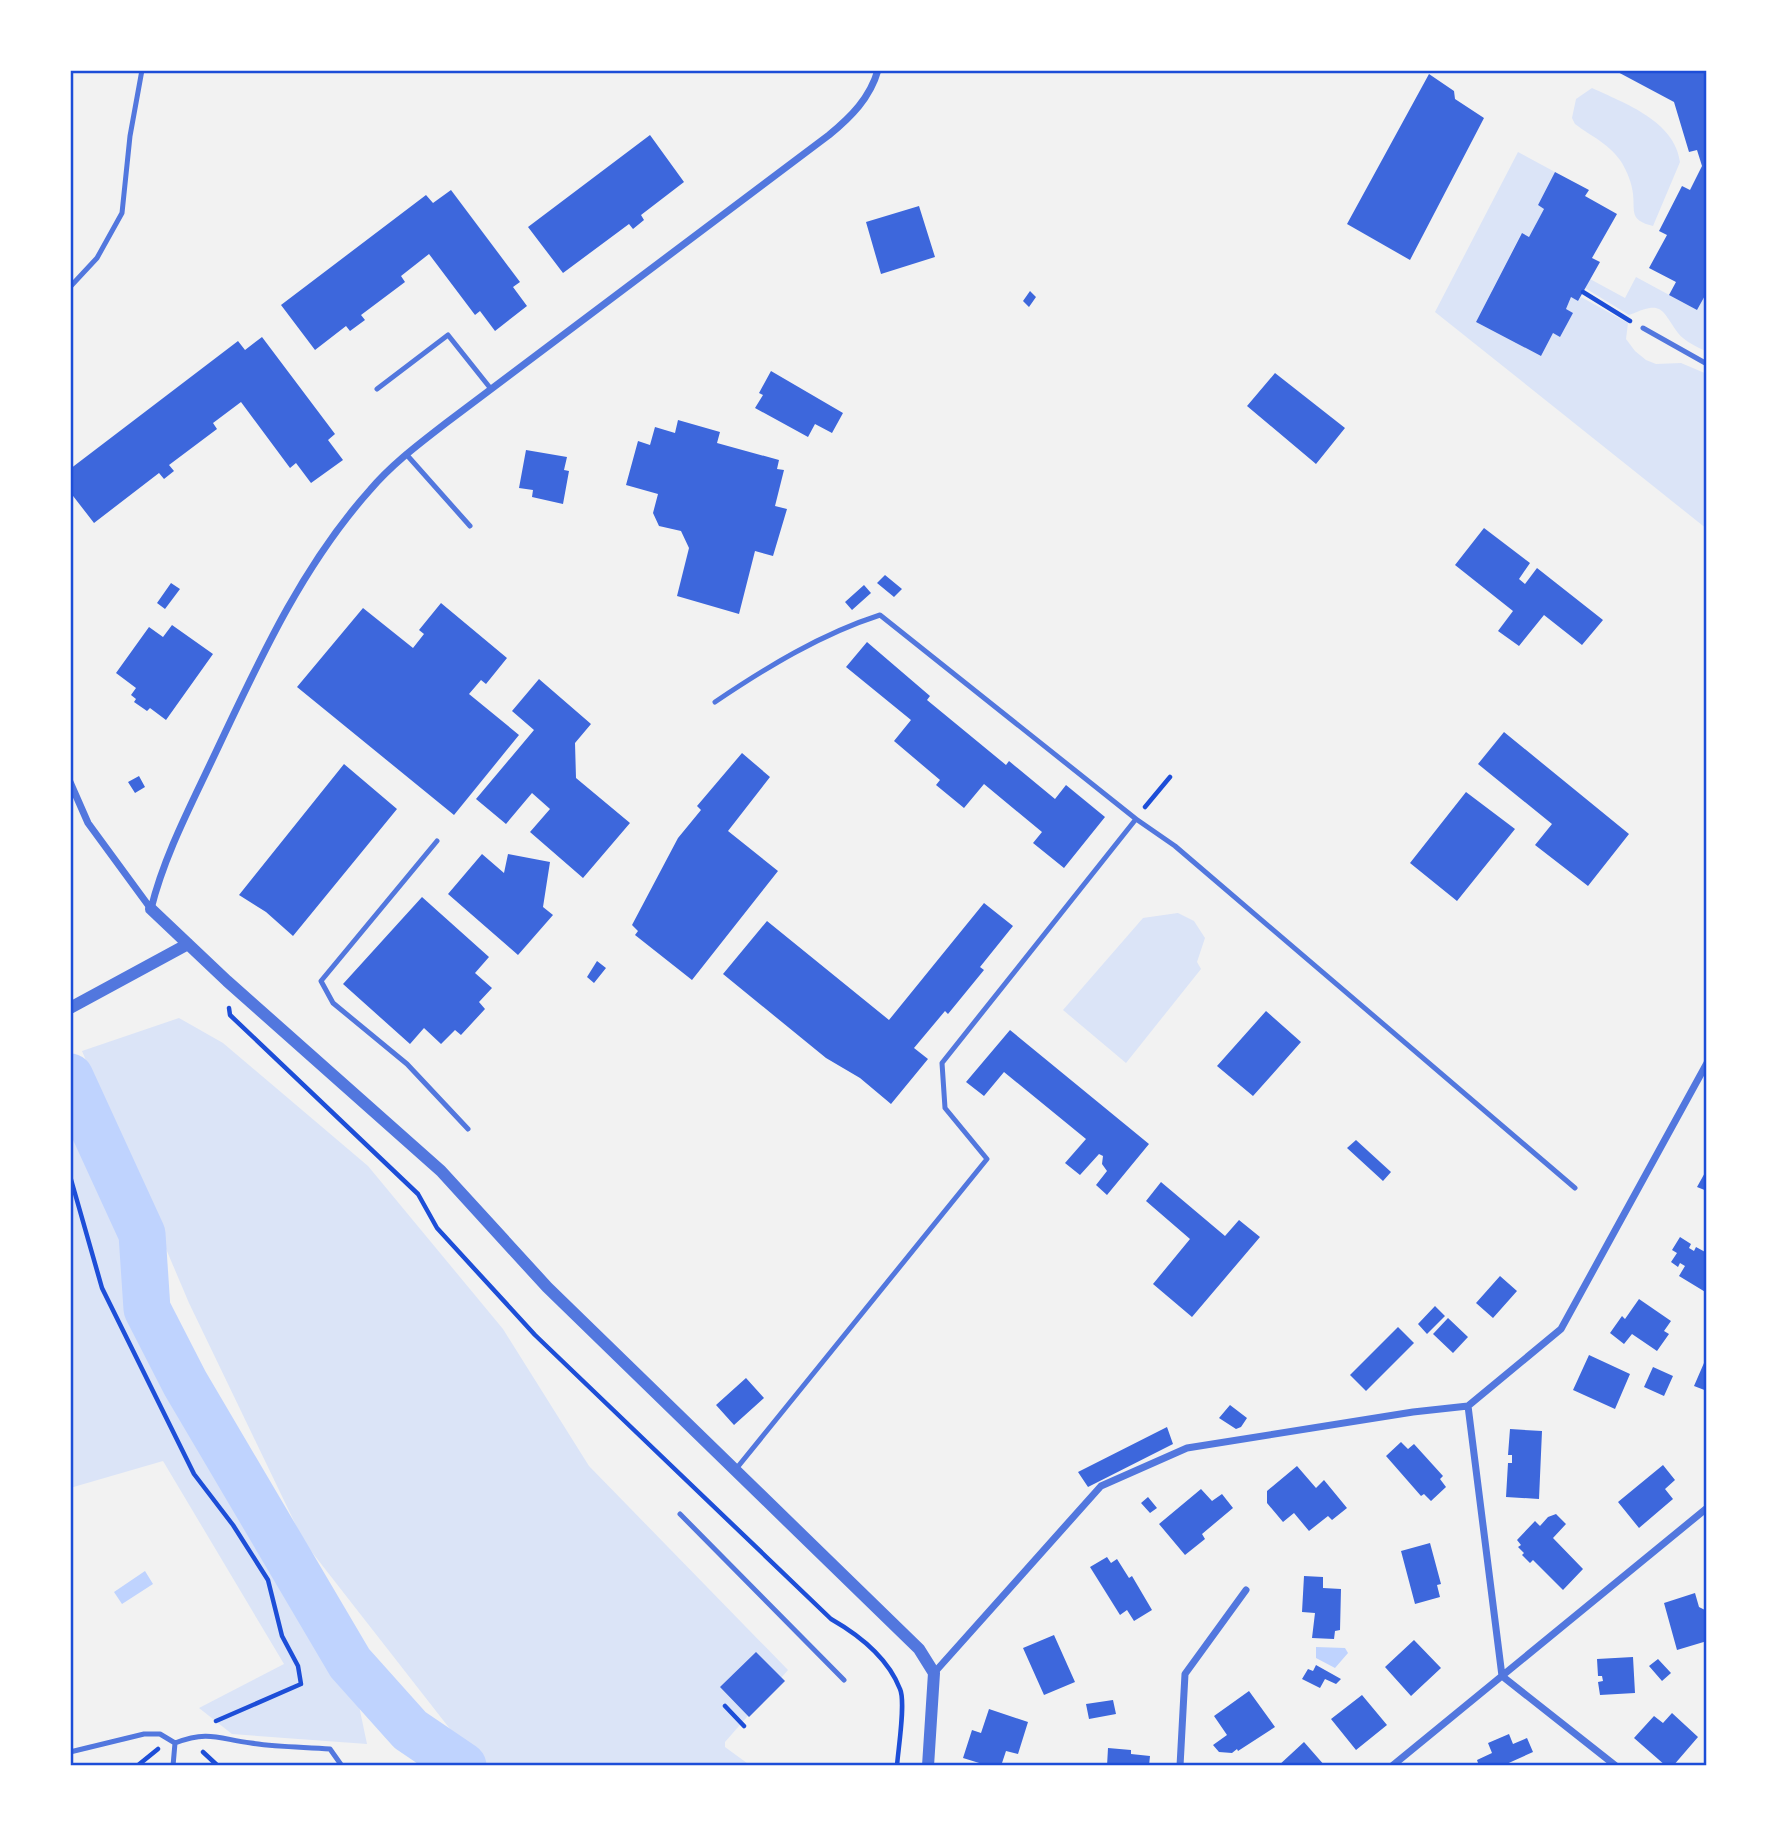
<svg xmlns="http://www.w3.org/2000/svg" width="1777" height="1836" viewBox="0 0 1777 1836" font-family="Quicksand,sans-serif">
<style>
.green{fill:#dbe4f7}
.water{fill:#bfd3fe}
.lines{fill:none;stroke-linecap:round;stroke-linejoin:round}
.river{stroke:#bfd3fe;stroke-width:47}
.building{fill:#3d67dc}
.path{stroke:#1d4ed8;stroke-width:4.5}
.service{stroke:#5277de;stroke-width:5}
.minor{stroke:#5277de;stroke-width:7}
.tertiary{stroke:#5277de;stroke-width:12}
.neatline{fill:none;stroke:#1d4ed8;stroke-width:2.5}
</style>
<rect width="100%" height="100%" fill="#f2f2f2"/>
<!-- green -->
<path class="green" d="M1592 88C1624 103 1675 121 1680 162L1653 226C1629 220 1635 212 1633 194 1632 183 1627 172 1622 163 1610 144 1592 137 1575 124L1572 118 1576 99Z
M1518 152 1555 172 1538 205 1544 209 1529 237 1521 234 1476 322 1541 356 1553 333 1560 336 1566 309 1571 297 1578 301 1581 297 1628 323 1626 339 1635 351 1646 360 1656 364 1681 363 1707 374V529L1435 312Z
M1636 277 1697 310 1707 292V352C1698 347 1685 342 1678 333 1660 307 1662 301 1629 315L1585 288 1590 279 1625 298Z
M1178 913 1194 921 1205 938 1197 962 1201 969 1126 1063 1063 1010 1143 918Z
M179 1018 223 1043 368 1166 503 1329 589 1466 788 1670 725 1742V1747L751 1766H486L450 1729 304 1542 189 1303 82 1051Z
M70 1077 142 1234 147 1310 350 1663 367 1744 232 1734 199 1708 284 1664 163 1461 70 1488Z"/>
<!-- water -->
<path class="water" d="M145 1571 153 1584 122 1604 114 1592Z
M1316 1647 1345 1648 1348 1653 1335 1668 1316 1658Z"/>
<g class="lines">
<!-- river -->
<path class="river" d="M70 1077 142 1234 147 1309 185 1383 350 1663 410 1730 463 1766"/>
</g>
<!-- building -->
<path class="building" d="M1614 70H1707V292L1697 310 1669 295 1676 282 1649 268 1667 235 1659 231 1682 186 1690 190 1702 166 1697 150 1689 152 1674 102Z
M1429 74 1454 91 1455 99 1484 118 1410 260 1347 224Z
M650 135 684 182 641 215 644 220 633 229 629 224 563 273 528 227Z
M1555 172 1589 190 1585 196 1617 214 1592 258 1600 262 1578 301 1571 297 1566 309 1573 313 1560 337 1553 333 1541 356 1476 322 1522 233 1529 237 1544 209 1538 205Z
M451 190 520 282 513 287 527 306 495 331 480 311 475 315 429 254 401 276 405 282 361 315 365 320 350 331 346 326 315 350 281 305 426 195 433 203Z
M919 206 935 257 881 274 866 222Z
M1030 291 1036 297 1029 307 1023 301Z
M262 337 335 434 328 440 343 460 311 483 296 463 290 468 241 402 213 423 217 429 169 465 174 471 164 479 159 473 94 523 70 492V469L238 341 245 350Z
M771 371 843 413 832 433 815 424 808 437 755 408 763 395 759 393Z
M1275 373 1345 428 1316 464 1247 406Z
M678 420 720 432 717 443 779 460 777 469 784 470 775 506 787 509 773 556 755 551 739 614 677 596 689 548 681 531 659 526 653 513 658 494 626 485 638 441 650 445 655 427 675 433Z
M526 450 567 457 564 470 569 471 563 504 532 497 533 490 519 488Z
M1484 528 1530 563 1519 579 1525 584 1537 568 1603 620 1582 645 1544 615 1519 646 1498 631 1513 611 1455 565Z
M885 575 902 589 894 597 877 583Z
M171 583 180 589 165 609 157 603Z
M864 585 871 593 852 610 845 602Z
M441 603 507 658 486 684 481 680 469 694 519 735 454 815 297 687 363 608 413 648 424 634 419 630Z
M172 625 213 654 166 720 150 708 147 711 134 702 136 699 131 695 136 688 116 673 149 627 163 637Z
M867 642 930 696 927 700 1006 765 1009 761 1055 799 1066 785 1105 817 1064 868 1033 843 1042 832 984 784 964 808 936 785 940 780 894 741 911 720 846 667Z
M539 679 591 724 575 743 576 778 630 823 583 878 530 832 550 809 532 793 506 824 476 799 534 730 512 711Z
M1504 732 1629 834 1588 886 1535 845 1552 824 1478 764Z
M742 753 770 777 728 831 778 871 692 980 635 935 638 931 632 925 678 838 701 810 697 806Z
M344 764 397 809 293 936 266 912 239 895Z
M139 776 145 787 135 793 128 782Z
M1466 792 1515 829 1457 901 1410 863Z
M482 854 504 873 508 854 550 862 543 907 553 915 518 955 448 894Z
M422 897 489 957 475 973 492 988 479 1002 485 1009 461 1035 455 1030 441 1044 424 1028 410 1044 343 984Z
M984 903 1013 926 980 967 984 970 948 1014 945 1011 914 1048 928 1059 891 1104 860 1078 826 1058 723 974 767 921 889 1020Z
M597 961 606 968 594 983 587 977Z
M1266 1011 1301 1042 1253 1096 1217 1066Z
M1010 1030 1149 1144 1107 1195 1096 1185 1107 1171 1102 1164 1103 1156 1099 1154 1080 1175 1065 1163 1086 1139 1004 1072 984 1096 966 1082Z
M1356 1140 1391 1172 1383 1181 1347 1148Z
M1707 1169V1191L1697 1187Z
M1161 1182 1225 1236 1239 1220 1260 1237 1192 1317 1153 1284 1190 1239 1146 1201Z
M1680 1237 1691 1244 1689 1248 1694 1251 1696 1247 1707 1253V1293L1679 1276 1685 1266 1680 1263 1678 1267 1671 1262 1677 1253 1672 1250Z
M1500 1276 1517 1291 1493 1318 1476 1303Z
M1639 1299 1671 1321 1664 1331 1669 1334 1657 1351 1632 1334 1624 1344 1610 1333 1622 1316 1625 1319Z
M1435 1306 1445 1316 1427 1334 1418 1324Z
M1448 1318 1468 1337 1453 1353 1433 1334Z
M1398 1327 1414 1343 1366 1391 1350 1375Z
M1589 1355 1630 1374 1615 1409 1573 1390Z
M1707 1356V1391L1694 1386Z
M1653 1367 1673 1376 1664 1396 1644 1387Z
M746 1378 764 1398 734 1425 716 1405Z
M1230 1405 1247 1418 1241 1427 1236 1429 1219 1418Z
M1167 1427 1173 1444 1088 1487 1078 1472Z
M1510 1429 1542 1431 1539 1499 1506 1497 1508 1463H1512V1455H1508Z
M1401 1442 1408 1449 1414 1444 1443 1476 1440 1479 1446 1487 1431 1501 1424 1494 1421 1496 1386 1456Z
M1663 1465 1675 1480 1665 1489 1673 1499 1639 1528 1618 1502Z
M1297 1466 1316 1488 1324 1480 1347 1508 1332 1520 1328 1516 1309 1531 1294 1513 1283 1522 1267 1503V1491Z
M1201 1489 1212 1501 1222 1494 1233 1508 1202 1534 1205 1539 1185 1555 1159 1524Z
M1148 1497 1157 1508 1150 1513 1141 1503Z
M1556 1514 1566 1524 1553 1538 1583 1569 1563 1590 1533 1560 1530 1563 1522 1555 1524 1553 1518 1547 1521 1545 1517 1540 1535 1521 1540 1526 1548 1517Z
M1430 1543 1441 1584 1437 1585 1440 1597 1415 1604 1401 1551Z
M1107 1557 1111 1563 1117 1559 1129 1578 1132 1576 1152 1610 1134 1621 1127 1610 1120 1615 1090 1567Z
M1304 1576 1323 1577V1588L1341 1589 1340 1630 1335 1631 1334 1639 1312 1638 1315 1613 1302 1612Z
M1695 1593 1699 1607 1705 1610 1707 1618V1641L1677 1650 1664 1603Z
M1054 1635 1075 1682 1044 1695 1023 1648Z
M1414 1640 1441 1668 1411 1696 1385 1667Z
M756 1652 785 1681 749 1717 720 1687Z
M1633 1657 1635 1693 1600 1695 1598 1682 1603 1681 1602 1676H1598L1597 1659Z
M1658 1659 1671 1673 1662 1681 1649 1666Z
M1316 1665 1341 1679 1336 1684 1325 1679 1320 1688 1302 1679 1308 1669 1313 1671Z
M1249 1691 1275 1727 1238 1751 1237 1749 1232 1753 1219 1752 1213 1745 1227 1735 1214 1716Z
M1362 1695 1387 1725 1356 1750 1331 1719Z
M1113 1700 1116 1714 1089 1719 1086 1704Z
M989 1709 1028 1722 1018 1754 1006 1751 1001 1766H989L963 1758 972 1730 981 1733Z
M1672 1713 1698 1737 1673 1766H1666L1634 1738 1654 1716 1663 1723Z
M1509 1734 1513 1744 1527 1738 1533 1752 1502 1766H1479L1477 1760 1492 1753 1488 1743Z
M1304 1742 1325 1766H1278Z
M1108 1748 1131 1750V1754L1150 1756 1149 1766H1107Z"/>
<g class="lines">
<!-- path -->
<path class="path" d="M1583 292 1630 321
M1145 807 1170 777
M229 1008 230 1015 418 1194 437 1228 535 1335 831 1619C859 1635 888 1658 900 1689 906 1702 898 1750 897 1766
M70 1176 102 1288 194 1474 233 1525 268 1580 282 1636 298 1666 301 1684 216 1721
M725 1706 744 1726
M203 1752 218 1766
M137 1766 158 1749"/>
<!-- service -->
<path class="service" d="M70 287 97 258 122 213 130 136 142 70
M1643 328 1707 364
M377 389 448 335 491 389
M406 454 470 526
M715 702C767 667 821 634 880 615L1136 819
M437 841 321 981 333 1003 407 1064 468 1129
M736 1469 987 1159 945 1108 942 1063 1136 819 1175 846 1575 1188
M680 1514 844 1680
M175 1743C209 1730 219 1739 251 1743 277 1747 304 1747 330 1749L342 1766
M70 1752 144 1734H160L175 1743
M173 1766 175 1743"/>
<!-- minor -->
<path class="minor" d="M70 782 88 823 151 909
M151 909C164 856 191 805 214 756 258 663 301 567 370 490 392 464 419 444 446 423L829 135C851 117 870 98 878 70
M1468 1406 1502 1676 1616 1766
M934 1673 1101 1486 1187 1448 1413 1412 1468 1406 1561 1329 1707 1063
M1180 1766 1185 1674 1246 1590
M1392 1766 1707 1508"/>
<!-- tertiary -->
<path class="tertiary" d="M151 909 227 981 441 1171 547 1287 919 1649 934 1673 928 1766
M70 1008 188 944"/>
</g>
<!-- border -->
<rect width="1777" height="1836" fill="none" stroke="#ffffff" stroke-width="144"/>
<rect x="72" y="72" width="1633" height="1692" class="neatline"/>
</svg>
